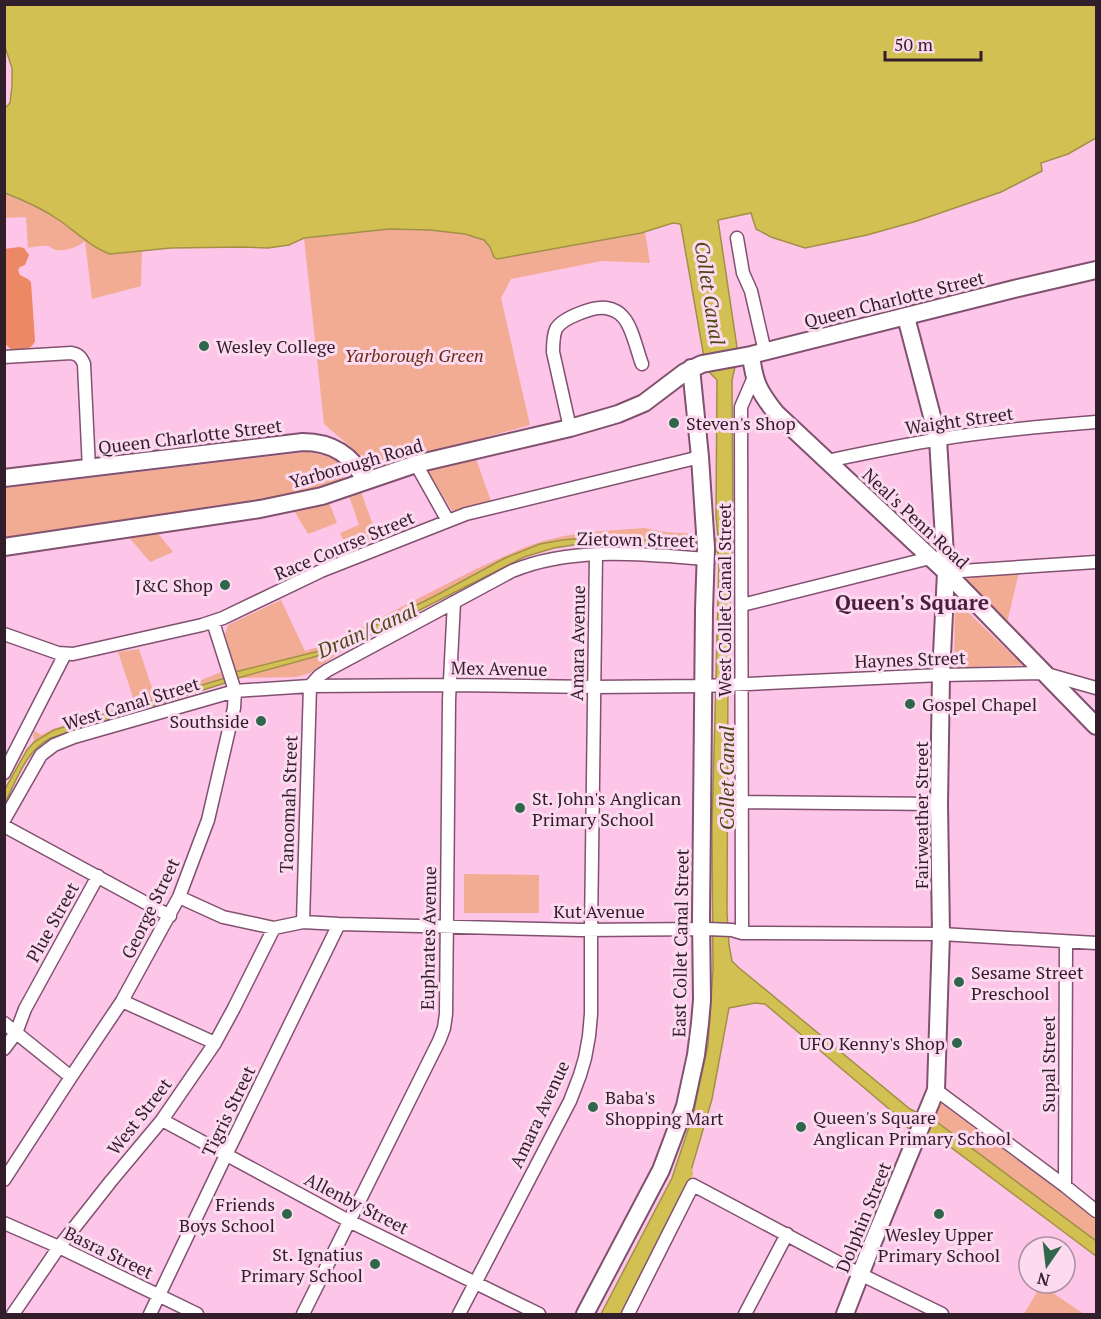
<svg xmlns="http://www.w3.org/2000/svg" width="1101" height="1319" viewBox="0 0 1101 1319" font-family="'PT Serif',serif">
<style>
.green{fill:#f1ac93}
.forest{fill:#ec8964}
.water{fill:#d2c152;stroke:#a29046;stroke-width:1.5}
.lines{fill:none;stroke-linecap:round;stroke-linejoin:round}
.canal{stroke:#d2c152;stroke-width:14}
.street-casing{stroke:#815170;stroke-width:15}
.secondary-casing{stroke:#815170;stroke-width:20}
.street{stroke:#fff;stroke-width:12}
.secondary{stroke:#fff;stroke-width:16}
.poi-dot{fill:#30664c;stroke:#fcdaef;stroke-width:2}
.labels{text-anchor:middle;dominant-baseline:central;stroke-width:6;stroke-linejoin:round;paint-order:stroke}
.street-label{font-size:18px;fill:#321d2b;stroke:#fcdaef}
.poi-label{font-size:18px;fill:#321d2b;stroke:#fcdaef;text-anchor:start}
.park-label{font-size:18px;font-style:italic;fill:#6b2c13;stroke:#fcdaef}
.water-label{font-size:20px;font-style:italic;fill:#4c4517;stroke:#fcdaef}
.quarter-label{font-size:21px;font-weight:bold;fill:#491e3c;stroke:#fcdaef}
</style>
<rect width="100%" height="100%" fill="#fdc5e8"/>
<!-- green -->
<path class="green" d="M4 193 36 207C42 199 52 193 62 195L67 199V205L75 198 86 197C106 213 98 222 86 240 110 257 114 254 142 250L141 286 92 299 85 241C78 247 63 253 53 249 51 248 50 246 48 246 43 245 34 247 28 248L26 217 5 218Z
M389 229C414 230 463 228 484 240 492 245 491 254 497 259L645 232 650 263 602 261 511 279 501 298 530 425 387 465 360 455 324 424 304 238Z
M307 452C322 454 351 460 342 481L303 494 5 539 4 488Z
M476 459 491 501 452 511 428 471Z
M361 492 378 539 348 551 340 533 359 525 349 496Z
M329 502 337 523 308 534 293 509Z
M644 528 665 532 696 534 697 542C653 540 608 534 564 540 516 547 476 574 434 596 402 613 368 629 335 645L323 650 235 672 225 634 228 625 281 600 305 651 333 642 476 569 525 547 543 541 564 536 590 532Z
M156 531 173 552 150 562 127 535Z
M1019 572 1006 627 966 586 967 579 971 575Z
M955 600 1023 665 954 668Z
M352 644 310 673 296 677 238 678 326 654Z
M139 649 155 697 177 690 221 672 223 678 54 730 34 742 33 730 41 735 53 729 135 703 118 652Z
M464 874 539 875V913H464Z
M939 1102 1096 1218V1241L938 1123 931 1119Z
M1041 1285 1084 1314H1024Z"/>
<!-- forest -->
<path class="forest" d="M19 247 24 248 29 255 25 265 20 267 18 270 20 275 28 279 31 282 35 341C32 348 22 354 13 350 10 349 8 346 5 344L4 249Z"/>
<!-- water -->
<path class="water" d="M5 5H1096V138L1068 154 1041 163 1042 171 1001 192 917 221 867 235 805 248 771 237 756 229 751 213 718 220 738 354 732 380 733 545 731 562 728 671 727 913 729 945 732 961 738 967 910 1109 938 1123 1096 1241V1256L945 1143 938 1141 928 1143 907 1127 901 1119 765 1004 755 1003 729 1008 712 1099 690 1174 668 1201 609 1314H601L672 1178 693 1115 708 1045 713 970 712 829 719 562 718 553 711 548 586 543 554 548 524 557 343 649 238 678 222 684 51 738C26 750 17 779 5 803V789L27 750 34 742 54 730 222 679 235 672 323 650 335 645 433 597 505 558 540 544 562 540 585 538 624 539 711 543 718 537 716 516 717 380 706 369 681 226 680 224 673 223 641 233 497 259 494 257 490 247 484 240 465 234 430 230 389 229 304 238 289 245 268 248 242 247 171 248 110 254C91 247 76 232 59 220 43 209 23 200 5 193V108L10 103 12 86V68L5 47Z"/>
<g class="lines">
<!-- canal -->
<path class="canal" d="M616 1314 686 1173"/>
<defs>
<path id="street" d="M737 238 743 273 751 291 765 352
M4 357 71 353C78 354 81 357 84 364L89 469
M570 428 553 352C553 344 553 336 556 329 562 318 594 306 606 308 612 309 619 312 623 317 632 326 637 351 642 364
M827 461C865 453 903 445 940 439 992 431 1044 426 1096 422
M416 464 448 521
M946 572 1096 562
M742 605 930 558
M4 634 58 653 73 654 202 625 223 618 321 571 466 514 700 457
M310 686 319 676 328 670 512 571C572 546 643 554 706 559
M4 773 65 654
M742 802 939 804
M4 820 41 755 54 745 74 737 235 691 310 686 450 685 594 687 704 686 941 675 1043 673 1096 688
M4 826 170 916
M179 897 223 917 274 928 303 922 339 924 581 930 707 929 732 930 742 933 941 934 1096 943
M303 922 310 686
M742 933 741 407 754 377
M122 1001 215 1043
M4 1023 71 1077
M4 1049 16 1033 25 1009 98 876
M936 1090 1065 1186 1096 1211
M162 1120 349 1221 539 1314
M4 1180 71 1077 122 1001 179 897 208 820 234 708 235 691 213 622
M1065 1186 1066 942
M4 1223 59 1247 197 1314
M13 1314 59 1247 111 1181 162 1120 215 1043 234 1008 274 928
M150 1314 226 1155 339 924
M303 1314 439 1041 444 1028 446 1014 449 700 454 602
M459 1314 570 1101 580 1075 585 1058 589 1036 591 1014V930L596 554
M628 1314 693 1185 860 1274 942 1314
M745 1314 787 1234"/>
<path id="secondary" d="M751 355C754 382 759 392 776 413L946 572 1096 726
M4 478 303 442C331 442 353 455 365 481
M4 547 260 509 322 496 416 464 570 428 618 414 644 403 685 372 702 364 751 355 1014 289 1096 270
M585 1314 661 1170 685 1106 696 1055 700 1023 702 1000 701 917 704 610 706 548 700 457 691 368
M845 1314 871 1247 936 1090 941 934 939 804 941 675 946 572 938 439 906 317"/>
</defs>
<!-- street casing -->
<use href="#street" class="street-casing"/>
<!-- secondary casing -->
<use href="#secondary" class="secondary-casing"/>
<!-- street -->
<use href="#street" class="street"/>
<!-- secondary -->
<use href="#secondary" class="secondary"/>
</g>
<!-- markers -->
<g class="poi-dot">
<circle cx="204" cy="346" r="6"/>
<circle cx="674" cy="423" r="6"/>
<circle cx="225" cy="585" r="6"/>
<circle cx="910" cy="704" r="6"/>
<circle cx="261" cy="721" r="6"/>
<circle cx="520" cy="808" r="6"/>
<circle cx="959" cy="982" r="6"/>
<circle cx="957" cy="1043" r="6"/>
<circle cx="593" cy="1107" r="6"/>
<circle cx="801" cy="1127" r="6"/>
<circle cx="287" cy="1214" r="6"/>
<circle cx="939" cy="1214" r="6"/>
<circle cx="375" cy="1264" r="6"/>
</g>
<g class="labels">
<!-- street labels -->
<g class="street-label">
<text transform="translate(894 299) rotate(-14)">Queen Charlotte Street</text>
<text transform="translate(959 420) rotate(-8)">Waight Street</text>
<text transform="translate(190 436) rotate(-7)">Queen Charlotte Street</text>
<text transform="translate(356 463) rotate(-16)">Yarborough Road</text>
<text transform="translate(916 518) rotate(43)">Neal's Penn Road</text>
<text transform="translate(636 539) rotate(1)">Zietown Street</text>
<text transform="translate(344 545) rotate(-23)">Race Course Street</text>
<text transform="translate(724 600) rotate(-90)">West Collet Canal Street</text>
<text transform="translate(577 643) rotate(-89)">Amara Avenue</text>
<text transform="translate(910 659) rotate(-2)">Haynes Street</text>
<text transform="translate(499 668) rotate(1)">Mex Avenue</text>
<text transform="translate(131 703) rotate(-17)">West Canal Street</text>
<text transform="translate(288 804) rotate(-88)">Tanoomah Street</text>
<text transform="translate(921 815) rotate(-90)">Fairweather Street</text>
<text transform="translate(150 908) rotate(-64)">George Street</text>
<text x="599" y="911">Kut Avenue</text>
<text transform="translate(52 922) rotate(-61)">Plue Street</text>
<text transform="translate(428 938) rotate(-89)">Euphrates Avenue</text>
<text transform="translate(680 943) rotate(-89)">East Collet Canal Street</text>
<text transform="translate(1048 1064) rotate(-90)">Supal Street</text>
<text transform="translate(228 1111) rotate(-64)">Tigris Street</text>
<text transform="translate(539 1114) rotate(-65)">Amara Avenue</text>
<text transform="translate(139 1116) rotate(-52)">West Street</text>
<text transform="translate(357 1203) rotate(27)">Allenby Street</text>
<text transform="translate(863 1217) rotate(-68)">Dolphin Street</text>
<text transform="translate(109 1252) rotate(26)">Basra Street</text>
</g>
<!-- poi labels -->
<g class="poi-label">
<text x="216" y="346">Wesley College</text>
<text x="686" y="423">Steven's Shop</text>
<text x="213" y="585" text-anchor="end">J&amp;C Shop</text>
<text x="922" y="704">Gospel Chapel</text>
<text x="249" y="721" text-anchor="end">Southside</text>
<text x="532" y="798">St. John's Anglican<tspan x="532" dy="21">Primary School</tspan></text>
<text x="971" y="972">Sesame Street<tspan x="971" dy="21">Preschool</tspan></text>
<text x="945" y="1043" text-anchor="end">UFO Kenny's Shop</text>
<text x="605" y="1097">Baba's<tspan x="605" dy="21">Shopping Mart</tspan></text>
<text x="813" y="1117">Queen's Square<tspan x="813" dy="21">Anglican Primary School</tspan></text>
<text x="275" y="1204" text-anchor="end">Friends<tspan x="275" dy="21">Boys School</tspan></text>
<text x="939" y="1234" text-anchor="middle">Wesley Upper<tspan x="939" dy="21">Primary School</tspan></text>
<text x="363" y="1254" text-anchor="end">St. Ignatius<tspan x="363" dy="21">Primary School</tspan></text>
</g>
<!-- park labels -->
<g class="park-label">
<text x="414" y="355">Yarborough Green</text>
</g>
<!-- water labels -->
<g class="water-label">
<text transform="translate(710 293) rotate(81)">Collet Canal</text>
<text transform="translate(367 630) rotate(-24)">Drain/Canal</text>
<text transform="translate(726 778) rotate(-90)">Collet Canal</text>
</g>
<!-- quarter labels -->
<g class="quarter-label">
<text x="912" y="602">Queen's Square</text>
</g>
</g>
<!-- border -->
<rect width="1101" height="1319" fill="none" stroke="#321d2b" stroke-width="12"/>
<!-- north arrow -->
<g transform="translate(1047 1265) rotate(194)"><circle r="28" fill="#fcdaef" stroke="#ab8ea1" stroke-width="1.5"/>
<path d="M0-4.5L10 22L0 15L-10 22Z" fill="#30664c"/>
<text y="-9" font-size="16" font-weight="bold" text-anchor="middle" fill="#321d2b">N</text>
</g>
<!-- scale -->
<path d="M885 51v9h96v-9" fill="none" stroke="#321d2b" stroke-width="3"/>
<text x="894" y="51" font-size="18" fill="#321d2b" stroke="#fcdaef" stroke-width="4.5" paint-order="stroke">50 m</text>
</svg>
